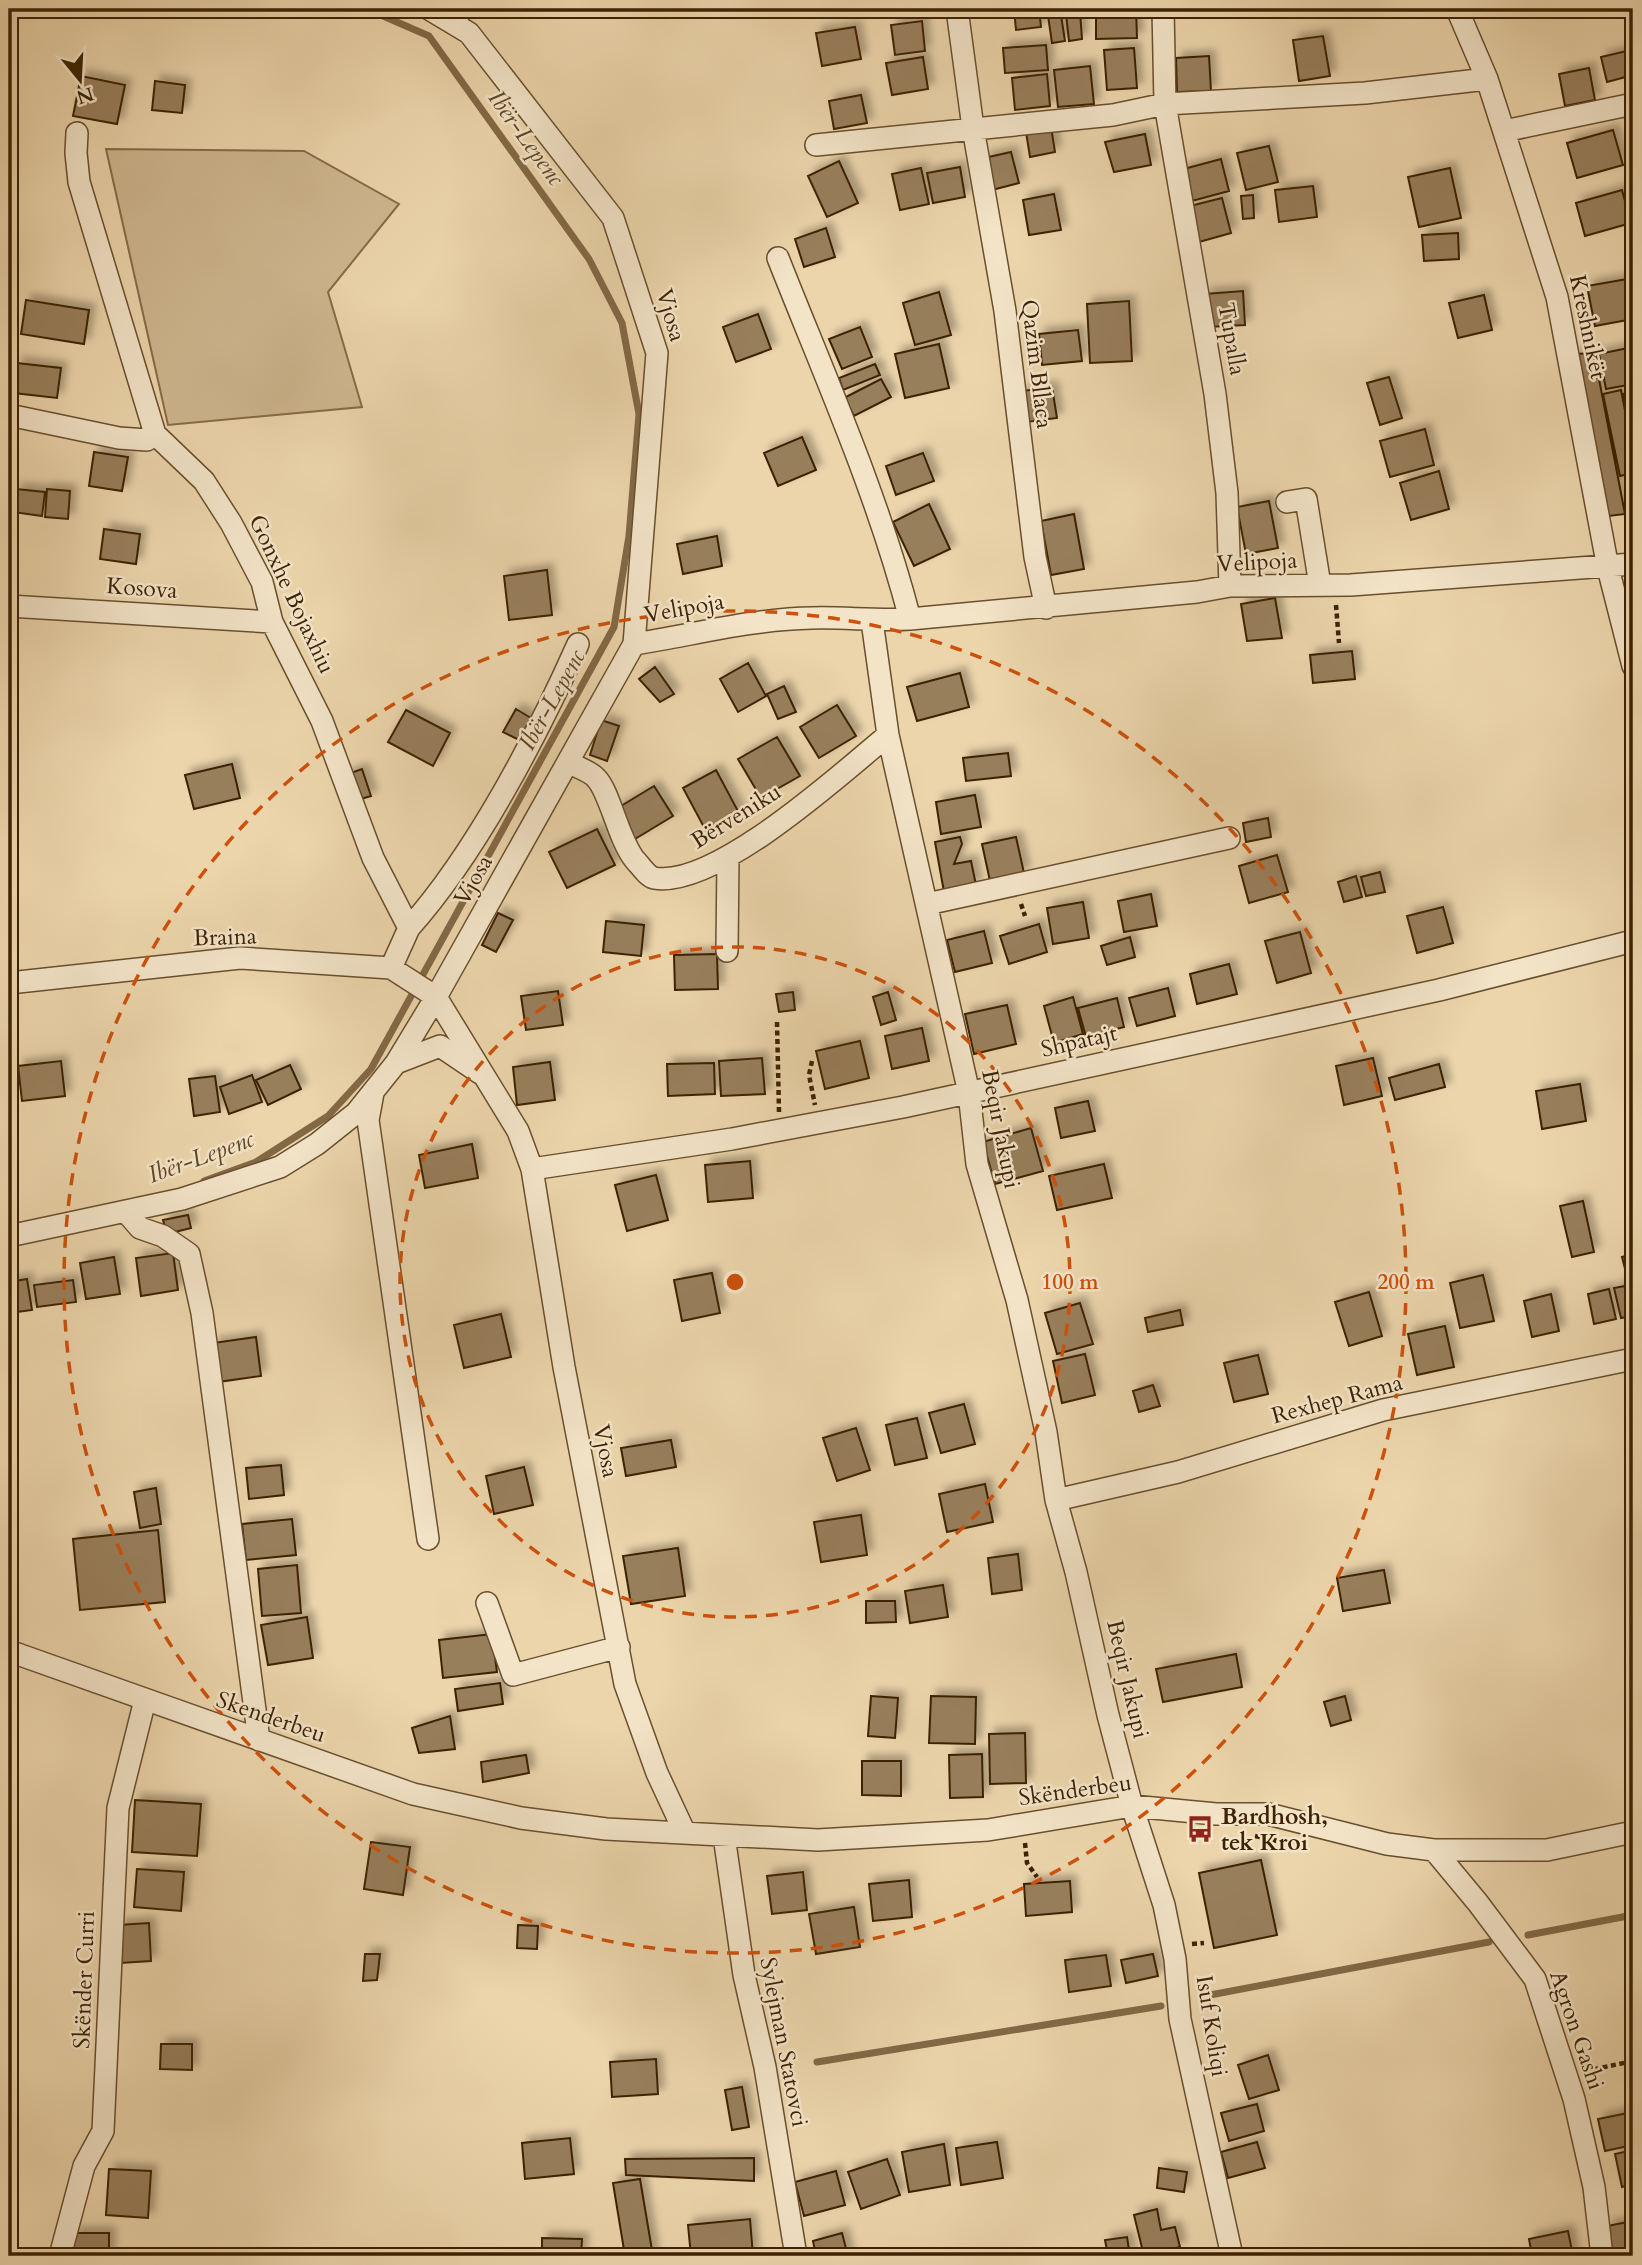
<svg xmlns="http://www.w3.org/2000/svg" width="1642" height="2265" viewBox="0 0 1642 2265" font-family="Cardo,serif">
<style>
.green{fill:#ceb78f;stroke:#866c4a;stroke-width:2}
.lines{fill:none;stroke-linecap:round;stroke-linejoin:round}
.stream{stroke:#826946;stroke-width:7}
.building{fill:#987f5b;stroke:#3d2204;stroke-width:2;filter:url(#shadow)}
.lane-casing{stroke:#694f2e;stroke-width:13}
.street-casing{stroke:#694f2e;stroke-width:24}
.path{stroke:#3d2204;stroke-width:4.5;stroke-dasharray:5 3.5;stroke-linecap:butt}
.lane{stroke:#f3e4c8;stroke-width:10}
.street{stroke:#f3e4c8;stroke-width:21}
.ring{fill:none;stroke:#ce510b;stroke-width:3.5;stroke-dasharray:12 9}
.labels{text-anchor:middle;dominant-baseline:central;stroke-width:5;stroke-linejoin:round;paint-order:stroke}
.street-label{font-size:23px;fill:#3d2204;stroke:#f3e4c8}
.poi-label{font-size:23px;font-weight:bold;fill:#3d2204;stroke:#f3e4c8;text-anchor:start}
.water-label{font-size:24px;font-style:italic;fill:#604525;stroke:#f3e4c8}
.centre{fill:#ce510b;stroke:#f3e4c8;stroke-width:3.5}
.ring-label{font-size:21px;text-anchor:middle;font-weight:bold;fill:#ce510b;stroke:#f3e4c8;stroke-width:5;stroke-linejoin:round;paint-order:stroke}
</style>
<defs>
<filter id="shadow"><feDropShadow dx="6" dy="-6" stdDeviation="3.5" flood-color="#0004"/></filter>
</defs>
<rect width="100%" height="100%" fill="#ecd5ab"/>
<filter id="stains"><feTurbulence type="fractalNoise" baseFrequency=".00286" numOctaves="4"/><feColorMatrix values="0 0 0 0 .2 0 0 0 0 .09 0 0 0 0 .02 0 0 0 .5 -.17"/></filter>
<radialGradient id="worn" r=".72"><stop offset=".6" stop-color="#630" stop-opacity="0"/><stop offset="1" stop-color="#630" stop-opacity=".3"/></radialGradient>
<!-- green -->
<path class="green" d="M106 149 304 151 399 204 328 292 362 407 168 425Z"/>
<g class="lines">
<!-- stream -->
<path class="stream" d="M204 1181 256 1162 328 1116 371 1069 614 627 629 536 639 414 622 323 589 259 429 36 367 9
M1528 1935 1633 1915
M1205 1996 1489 1942
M817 2062 1161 2006"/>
</g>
<!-- building -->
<path class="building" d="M1014 9H1039L1041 27 1016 30Z
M1047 9H1060L1065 41 1052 43Z
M1096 9H1136L1137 38 1096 39Z
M1080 12 1082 39 1069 41 1066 14Z
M922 21 925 51 895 55 891 25Z
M855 27 861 59 822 66 816 33Z
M1323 36 1330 76 1299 81 1293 40Z
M1046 45 1048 70 1005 73 1003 48Z
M1134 48 1137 88 1107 90 1104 50Z
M1631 50 1633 75 1607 82 1601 57Z
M1209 56 1211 91 1177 92 1176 58Z
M923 57 928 89 892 95 886 63Z
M1090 66 1094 104 1058 107 1054 70Z
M1589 68 1595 100 1565 106 1559 74Z
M1047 74 1050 106 1015 110 1012 78Z
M81 76 125 85 117 124 73 116Z
M155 81 185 85 182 113 152 110Z
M861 95 867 123 834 129 829 101Z
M1051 127 1055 152 1030 157 1026 132Z
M1613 130 1623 165 1577 178 1567 143Z
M1145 134 1151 165 1114 172 1105 142Z
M1269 146 1278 182 1246 190 1237 153Z
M1011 152 1019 183 992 190 984 158Z
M1221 159 1229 191 1188 202 1180 170Z
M839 161 858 203 827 217 808 176Z
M960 167 965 197 933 203 927 173Z
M921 168 929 204 900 210 892 174Z
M1450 168 1461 218 1419 227 1408 177Z
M1313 186 1317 217 1279 222 1275 190Z
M1622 190 1631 223 1585 236 1576 203Z
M1054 194 1061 230 1029 235 1023 200Z
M1253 195 1254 218 1243 219 1241 196Z
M1222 198 1231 233 1199 242 1190 206Z
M826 228 835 257 804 267 795 239Z
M1458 233 1459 259 1424 261 1422 235Z
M1633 278V319L1595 326 1587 286Z
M1243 291 1245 325 1207 327 1205 294Z
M939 292 951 335 915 345 903 303Z
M1484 295 1492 330 1458 338 1449 303Z
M26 300 89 310 84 344 21 334Z
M1129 301 1132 361 1090 363 1087 304Z
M758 314 771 349 736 362 723 327Z
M860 327 872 357 842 369 829 339Z
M1078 330 1082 361 1042 365 1039 334Z
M939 344 949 388 905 398 895 354Z
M1633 347V384L1606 389 1599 354Z
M1594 353 1625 514 1609 516 1575 354Z
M17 363 61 368 57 398 14 393Z
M875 364 880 375 843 390 839 378Z
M1389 377 1402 418 1380 425 1367 383Z
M881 379 891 397 854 416 844 398Z
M1052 387 1057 418 1027 422 1022 391Z
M1621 390 1633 451V473L1620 476 1603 394Z
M1633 391V433L1630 434 1623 394Z
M1425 429 1434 465 1390 477 1380 441Z
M802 437 816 470 778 486 764 453Z
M94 452 128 457 122 491 89 486Z
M923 453 934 481 896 495 886 466Z
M1439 471 1449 509 1411 520 1400 483Z
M16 489 45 492 42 516 13 512Z
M47 489 70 491 68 519 45 517Z
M1269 501 1278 548 1246 554 1237 507Z
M929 504 950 549 914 566 893 522Z
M1074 514 1084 569 1051 575 1041 521Z
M104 529 140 534 136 564 100 559Z
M717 536 722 566 683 574 677 544Z
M547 570 552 615 509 620 504 576Z
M1275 598 1282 638 1247 641 1241 604Z
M1352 651 1355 679 1313 683 1310 655Z
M748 663 766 696 738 712 720 679Z
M655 667 674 694 660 702 639 679Z
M960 673 969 707 917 721 907 687Z
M784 686 796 712 778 719 767 694Z
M837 705 856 736 819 758 800 727Z
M516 709 531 718 519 740 503 732Z
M406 710 450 733 433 766 388 742Z
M601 720 619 726 607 761 590 755Z
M777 737 800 776 761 798 738 759Z
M1008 753 1011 776 966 781 963 758Z
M232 764 240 798 194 809 185 775Z
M362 769 371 796 354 801 345 775Z
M716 770 739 813 706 831 683 788Z
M654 786 673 816 635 839 616 809Z
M975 795 981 827 941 834 936 802Z
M1268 818 1271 837 1246 842 1243 823Z
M597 829 615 865 567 888 549 852Z
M960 837 962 844 954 864 971 861 976 885 944 892 935 842Z
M1016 837 1024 873 990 881 982 844Z
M1277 855 1288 892 1249 903 1239 866Z
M1380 872 1385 892 1366 896 1361 877Z
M1356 876 1362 897 1344 902 1338 882Z
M1151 894 1157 926 1124 932 1118 901Z
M1083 902 1089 938 1053 944 1047 908Z
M1443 907 1453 943 1417 953 1407 916Z
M498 913 513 920 496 952 482 945Z
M606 921 644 925 641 956 603 952Z
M1039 924 1047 952 1009 964 1000 936Z
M984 931 992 963 955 972 947 940Z
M1300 932 1311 973 1277 983 1265 941Z
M1130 937 1135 957 1107 965 1101 946Z
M717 954 718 989 675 990 674 955Z
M1229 964 1237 994 1197 1004 1190 974Z
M1168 988 1175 1016 1137 1026 1129 998Z
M558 991 563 1025 526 1030 521 996Z
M793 992 795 1010 779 1012 776 994Z
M888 992 896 1020 881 1025 873 997Z
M1073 997 1083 1034 1054 1043 1044 1006Z
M1117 998 1124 1027 1086 1037 1078 1008Z
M1007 1005 1016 1044 974 1054 965 1014Z
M922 1028 929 1061 892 1069 885 1036Z
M860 1041 869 1078 825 1089 816 1051Z
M762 1058 765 1094 721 1096 719 1061Z
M1373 1058 1382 1096 1344 1105 1336 1066Z
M61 1061 65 1096 22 1101 18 1066Z
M550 1062 555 1100 517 1105 513 1067Z
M714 1063 715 1094 668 1096 667 1064Z
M1439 1064 1445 1087 1395 1100 1389 1078Z
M290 1065 301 1089 268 1105 256 1080Z
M252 1075 262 1102 229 1114 220 1087Z
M215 1076 220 1112 194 1116 189 1079Z
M1580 1084 1586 1121 1542 1129 1536 1091Z
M1088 1101 1095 1131 1061 1138 1055 1108Z
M1031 1128 1043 1171 995 1184 983 1142Z
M472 1144 478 1178 425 1188 419 1155Z
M750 1161 753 1198 708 1202 705 1165Z
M1104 1164 1112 1198 1057 1210 1049 1176Z
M656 1175 668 1220 627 1231 615 1185Z
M1583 1201 1594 1252 1572 1257 1560 1206Z
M188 1215 191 1228 167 1234 163 1220Z
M173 1253 178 1290 141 1296 136 1258Z
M1633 1254V1300L1622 1257Z
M114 1257 120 1294 86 1299 80 1263Z
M712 1273 720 1313 682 1321 674 1280Z
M1483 1275 1494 1321 1460 1328 1450 1283Z
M27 1279 32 1310 9 1313V1282Z
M73 1280 76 1302 37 1307 34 1285Z
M1625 1286 1632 1316 1621 1318 1614 1288Z
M1609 1289 1616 1319 1594 1324 1588 1294Z
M1369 1292 1382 1336 1349 1346 1335 1302Z
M1551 1294 1559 1331 1532 1337 1524 1301Z
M1080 1303 1093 1344 1057 1354 1045 1313Z
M1180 1310 1183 1325 1148 1332 1145 1318Z
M501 1314 511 1357 464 1368 454 1325Z
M1445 1326 1454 1367 1417 1375 1408 1334Z
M256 1337 261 1376 218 1382 213 1343Z
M1085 1354 1095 1395 1062 1403 1053 1361Z
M1258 1355 1268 1394 1234 1402 1224 1363Z
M1153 1385 1160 1406 1139 1412 1133 1391Z
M964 1404 975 1444 941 1453 929 1413Z
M917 1418 927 1458 895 1465 886 1425Z
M856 1428 870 1470 837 1481 823 1438Z
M671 1440 676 1467 626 1476 621 1448Z
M281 1465 284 1495 249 1499 246 1468Z
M524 1467 533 1505 494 1514 486 1476Z
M985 1484 993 1522 947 1532 939 1494Z
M156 1488 161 1524 140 1528 134 1492Z
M861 1515 867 1555 821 1562 814 1522Z
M292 1519 296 1555 246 1560 242 1524Z
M158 1530 165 1602 80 1610 73 1539Z
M678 1548 685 1596 631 1604 623 1556Z
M1018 1554 1022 1590 992 1594 988 1558Z
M297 1565 301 1613 262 1616 258 1569Z
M1384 1570 1390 1603 1343 1611 1337 1578Z
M943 1585 948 1617 910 1623 905 1591Z
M866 1601H895L896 1622 866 1623Z
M307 1617 313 1658 268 1665 261 1625Z
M492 1634 497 1672 443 1678 439 1640Z
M1236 1654 1242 1687 1163 1702 1156 1669Z
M500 1683 503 1704 458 1711 455 1689Z
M871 1696 898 1698 895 1738 868 1736Z
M931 1696 976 1697 975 1744 929 1743Z
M1345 1696 1351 1720 1331 1726 1324 1702Z
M450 1716 455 1749 419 1753 412 1728Z
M1025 1733 1026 1783 990 1784 989 1734Z
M982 1754 983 1797 950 1798 949 1755Z
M526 1755 529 1773 483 1782 481 1762Z
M862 1761H901V1796L862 1795Z
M135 1800 201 1804 197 1856 132 1852Z
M371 1842 410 1847 403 1895 364 1889Z
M1261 1860 1277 1935 1214 1948 1199 1873Z
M137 1869 184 1872 181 1911 134 1907Z
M803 1872 807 1910 772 1914 767 1876Z
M909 1880 912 1917 873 1921 869 1884Z
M1070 1881 1072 1912 1026 1916 1024 1884Z
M854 1907 860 1947 816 1954 809 1914Z
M149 1923 151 1961 120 1963 118 1925Z
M518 1925 538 1926 537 1949 517 1948Z
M365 1954H380L377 1980 363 1981Z
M1153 1954 1158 1976 1126 1983 1121 1960Z
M1106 1955 1111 1986 1069 1992 1065 1960Z
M161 2044H192V2070L160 2069Z
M1268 2055 1279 2090 1249 2099 1238 2065Z
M656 2059 658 2094 612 2097 610 2062Z
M742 2087 749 2127 732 2130 725 2090Z
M1257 2104 1264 2131 1229 2141 1221 2113Z
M1633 2112V2145L1605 2151 1598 2119Z
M570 2138 574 2174 525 2179 522 2143Z
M997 2142 1003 2178 961 2185 956 2148Z
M1257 2142 1265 2168 1228 2178 1221 2152Z
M944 2144 950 2185 909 2192 902 2152Z
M1633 2150V2184L1622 2187 1615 2154Z
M754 2158V2181L626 2175 625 2159Z
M887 2159 900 2195 861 2209 848 2172Z
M1159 2168 1187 2172 1184 2192 1157 2188Z
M109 2169 151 2171 148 2218 106 2215Z
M836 2171 845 2205 804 2216 795 2182Z
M640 2179 653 2256H625L613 2183Z
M1157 2209 1161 2230 1175 2227 1180 2247 1144 2256 1134 2215Z
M750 2219 753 2256H691L688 2225Z
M1633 2221V2256H1613L1607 2226Z
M1568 2231 1573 2256H1532L1529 2239Z
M73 2233H109V2256H73Z
M842 2233 848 2256H816L813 2241Z
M1127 2237 1130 2256H1108L1105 2240Z
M542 2238 582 2239 581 2256H542Z"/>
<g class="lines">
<defs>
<path id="lane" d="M460 27 466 9"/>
<path id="street" d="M957 9 973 128 1005 311 1035 557 1046 608
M1163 9 1165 104 1215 394 1227 493 1230 586
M1457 9 1487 79 1557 297 1608 568 1633 666
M1504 131 1633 104
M77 133 76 153 79 182 155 434 204 481 231 523 262 582 272 622 322 721 373 858 409 928 391 968
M816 145 1113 115 1165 104 1365 93 1487 79
M778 258C825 377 878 495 910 619
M9 415 119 438 147 440 155 434
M1287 502 1306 499 1320 585
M9 606 272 622
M872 621 888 735 969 1093 977 1164 1017 1300 1046 1432 1056 1500 1076 1572 1108 1715 1132 1806 1164 1905 1175 1959 1180 2019 1232 2256
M634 644C693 635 751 619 812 618 844 617 877 621 910 619L1197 592 1230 586 1351 585 1633 564
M568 762C576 767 590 771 596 778 610 792 618 839 635 860 640 865 647 876 654 878 715 889 841 774 888 735
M927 904 1229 838
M409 928C476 853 537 736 578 644
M727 951 728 857
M9 983 240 958 391 968 436 997 518 1131 532 1169 564 1367 625 1684 657 1773 684 1831
M396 1063 440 1046 480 1073
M373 1093 368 1120 428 1539
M532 1169 732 1139 903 1107 1439 990 1633 941
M127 1213 140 1228 163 1236 189 1254 202 1313 259 1740
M9 1236 182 1199 280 1167 317 1144 356 1113 396 1063 436 997 634 644 657 353 613 218 469 33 429 9
M1056 1500 1178 1472 1383 1410 1633 1359
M487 1603 513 1675 619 1647
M9 1651 413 1794 521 1818 606 1829 818 1840 988 1830 1132 1806 1216 1814H1268L1387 1844 1434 1850H1547L1633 1832
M724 1836 744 1975 765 2067 796 2256
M1434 1850 1478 1903 1535 1979 1574 2099 1594 2187 1602 2256
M60 2256 84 2166 103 2131 118 1808 145 1700"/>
</defs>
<!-- lane casing -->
<use href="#lane" class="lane-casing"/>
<!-- street casing -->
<use href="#street" class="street-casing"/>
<!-- path -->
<path class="path" d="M1336 605 1339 643
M1021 904 1025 916
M777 1022 779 1112
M812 1061 809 1075 815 1105
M1255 1836 1300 1846
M1025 1843 1027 1863 1037 1877
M1192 1944 1204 1943
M1586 2071 1633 2061"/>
<!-- lane -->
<use href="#lane" class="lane"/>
<!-- street -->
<use href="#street" class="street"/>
</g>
<!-- distance rings -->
<g class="ring">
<circle cx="735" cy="1282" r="335"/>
<circle cx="735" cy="1282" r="671"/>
</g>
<!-- icons -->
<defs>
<symbol id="bus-bare" viewBox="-9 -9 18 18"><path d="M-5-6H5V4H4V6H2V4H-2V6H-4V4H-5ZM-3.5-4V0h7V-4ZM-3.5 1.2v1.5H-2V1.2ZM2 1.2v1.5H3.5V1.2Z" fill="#8f2418" stroke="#f3e4c8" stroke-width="2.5" paint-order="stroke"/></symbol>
</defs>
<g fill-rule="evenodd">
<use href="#bus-bare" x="1181" y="1810" width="38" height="38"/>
</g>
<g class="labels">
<!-- street labels -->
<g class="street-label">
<text transform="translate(671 315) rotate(74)">Vjosa</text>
<text transform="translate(1588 327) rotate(78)">Kreshnikët</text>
<text transform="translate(1232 339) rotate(80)">Tupalla</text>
<text transform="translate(1037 364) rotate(83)">Qazim Bllaca</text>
<text transform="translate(1257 562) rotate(-3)">Velipoja</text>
<text transform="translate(142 588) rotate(4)">Kosova</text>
<text transform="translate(292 594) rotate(65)">Gonxhe Bojaxhiu</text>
<text transform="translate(684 608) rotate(-10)">Velipoja</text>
<text transform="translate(736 816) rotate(-32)">Bërveniku</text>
<text transform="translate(473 880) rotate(-60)">Vjosa</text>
<text transform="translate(225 937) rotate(-2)">Braina</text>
<text transform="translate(1079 1041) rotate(-13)">Shpatajt</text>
<text transform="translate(1001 1129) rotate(79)">Beqir Jakupi</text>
<text transform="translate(1337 1399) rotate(-15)">Rexhep Rama</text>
<text transform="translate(606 1451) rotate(79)">Vjosa</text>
<text transform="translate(1128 1679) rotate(77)">Beqir Jakupi</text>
<text transform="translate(271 1717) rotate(19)">Skenderbeu</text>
<text transform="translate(1075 1790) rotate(-8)">Skënderbeu</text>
<text transform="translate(84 1980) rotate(-88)">Skënder Curri</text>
<text transform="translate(1212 2026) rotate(81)">Isuf Koliqi</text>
<text transform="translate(1577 2030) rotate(71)">Agron Gashi</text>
<text transform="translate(784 2042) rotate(79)">Sylejman Statovci</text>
</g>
<!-- poi labels -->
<g class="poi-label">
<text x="1221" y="1816">Bardhosh,<tspan x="1221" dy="26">tek Kroi</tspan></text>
</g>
<!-- water labels -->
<g class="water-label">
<text transform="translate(526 138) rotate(54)">Ibër-Lepenc</text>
<text transform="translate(552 700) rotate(-61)">Ibër-Lepenc</text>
<text transform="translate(201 1157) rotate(-20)">Ibër-Lepenc</text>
</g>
</g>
<circle cx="735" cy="1282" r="10" class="centre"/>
<g class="ring-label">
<text x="1070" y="1289">100 m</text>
<text x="1406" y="1289">200 m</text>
</g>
<!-- margin -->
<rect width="1642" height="2265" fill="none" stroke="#ecd5ab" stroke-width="35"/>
<rect x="10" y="10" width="1621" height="2244" fill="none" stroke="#3d2204" stroke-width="3.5"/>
<rect x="18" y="18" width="1607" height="2230" fill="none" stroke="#3d2204" stroke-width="2"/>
<!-- north arrow -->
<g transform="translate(80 80) rotate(162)" stroke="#f3e4c8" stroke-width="5" paint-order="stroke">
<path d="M0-5L12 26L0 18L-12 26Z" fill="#3d2204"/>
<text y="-10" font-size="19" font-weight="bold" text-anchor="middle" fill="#3d2204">N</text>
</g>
<rect width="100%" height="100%" filter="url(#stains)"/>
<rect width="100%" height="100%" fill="url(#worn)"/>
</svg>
